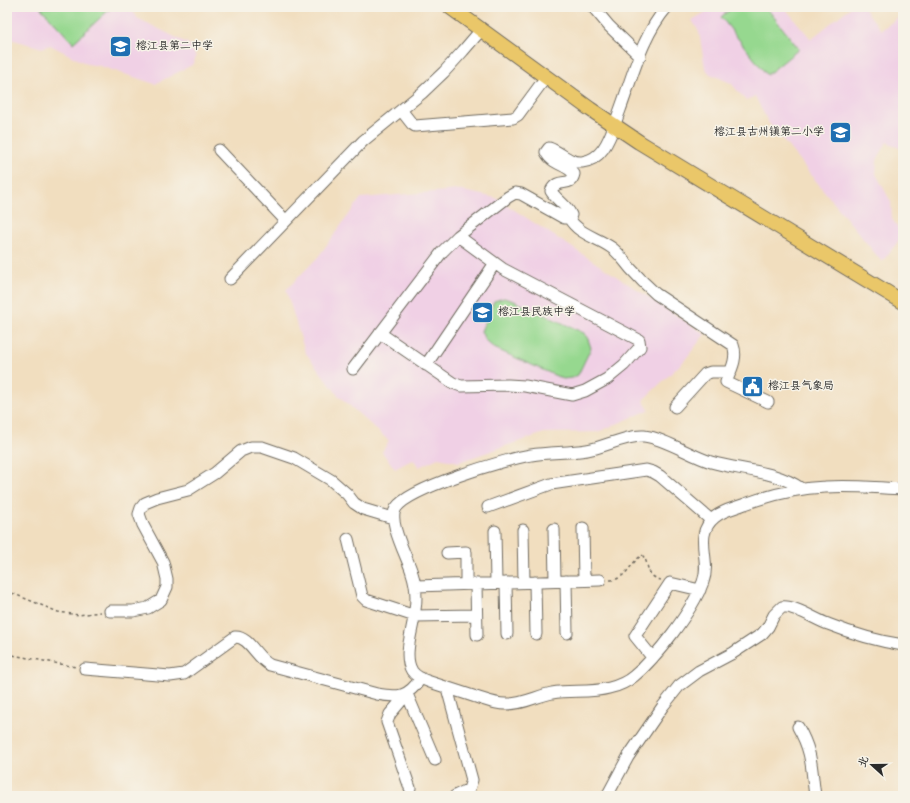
<svg xmlns="http://www.w3.org/2000/svg" width="910" height="803" viewBox="0 0 910 803" font-family="Kalam,'LXGW WenKai TC',sans-serif">
<style>
.built{fill:#f0d0e5}
.green{fill:#96d88f;stroke:#60825d}
.lines{fill:none;stroke-linecap:round;stroke-linejoin:round}
.minor-casing{stroke:#706a5f;stroke-width:13}
.major-casing{stroke:#706a5f;stroke-width:16}
.path{stroke:#706a5f;stroke-width:1.5;stroke-dasharray:3 3;stroke-linecap:butt}
.minor{stroke:#fff;stroke-width:11}
.major{stroke:#eac769;stroke-width:14}
.labels{text-anchor:middle;dominant-baseline:central;stroke-width:3;stroke-linejoin:round;paint-order:stroke}
.poi-label{font-size:11px;fill:#2b2b2b;stroke:#f7f3e8;text-anchor:start}
</style>
<rect width="100%" height="100%" fill="#f7f3e8"/>
<filter id="ink" filterUnits="userSpaceOnUse"><feTurbulence type="fractalNoise" baseFrequency=".025" numOctaves="2"/><feDisplacementMap in="SourceGraphic" scale="8" xChannelSelector="R" yChannelSelector="G"/><feConvolveMatrix kernelMatrix="1 2 1 2 8 2 1 2 1" color-interpolation-filters="sRGB"/></filter>
<filter id="wash" filterUnits="userSpaceOnUse"><feTurbulence type="fractalNoise" baseFrequency=".012" numOctaves="4" result="noise"/><feDisplacementMap in="SourceGraphic" scale="16" xChannelSelector="R" yChannelSelector="G"/><feGaussianBlur stdDeviation="0.9" result="paint"/><feColorMatrix in="noise" values="0 0 0 0 0 0 0 0 0 0 0 0 0 0 0 0 0 1.4 0 .05"/><feComposite in="paint" operator="in"/></filter>
<g filter="url(#wash)">
<rect width="100%" height="100%" fill="#f1debf"/>
<!-- built -->
<path class="built" d="M7 7H130L137 18 189 44 196 57 192 65 155 84 100 66 87 64 50 45 42 48 7 38Z
M702 7H784L811 39 851 7H863L881 30 903 14V144L901 149 887 142 877 160 876 174 891 202 892 219 903 235 882 262 768 122 755 96 746 101 731 83 710 74 705 68 699 32 692 20 706 12Z
M459 190 496 198 705 334 684 361 643 400 649 410 598 432 544 433 459 462 438 458 419 467 413 459 395 469 382 452 389 441 338 395 305 352 286 290 318 257 361 198Z"/>
<!-- green -->
<path class="green" d="M40 7H112L73 43Z
M733 7H766L799 49 767 75 721 17Z
M504 298 514 301 584 333 588 339 591 348 578 375 572 378 563 379 494 348 485 340 481 331 494 301Z"/>
</g>
<g filter="url(#ink)">
<g class="lines">
<defs>
<path id="minor" d="M593 7 609 26 640 56
M401 110 412 124 415 126 513 118 518 115 546 77
M219 150 286 221
M569 218C579 235 597 237 612 248 620 254 625 262 631 269 639 278 647 286 656 294L733 345C738 358 731 370 726 382L768 402
M230 279 363 141 422 93 444 72 463 51 481 30
M380 333 453 383 461 386 508 385 525 386 572 395 585 391 607 379 624 365 640 347 639 340 503 269 458 236
M426 365 495 263
M353 369 442 252 458 236 508 197 515 193 521 194 564 218H569L571 215C567 205 556 200 551 191 558 176 571 189 574 174 567 164 552 165 546 152L549 148C561 152 569 163 582 162 590 161 598 156 603 149 611 138 615 123 620 110 633 75 642 36 667 7
M675 407 705 374 711 372H730
M802 489C775 470 742 471 711 462 691 456 664 438 644 436 626 435 605 447 587 450 568 453 549 452 531 455 506 459 409 488 396 508 387 522 408 558 412 573 416 585 417 597 415 610 414 627 402 655 412 671 416 677 424 680 430 682 445 687 461 692 476 697 486 700 495 704 505 704 521 705 537 696 552 693 571 690 591 693 609 688 618 686 627 682 634 676 657 657 692 611 703 582 712 559 692 536 715 517 723 510 735 508 745 504 770 495 798 488 825 487 851 485 877 488 903 489
M488 507 551 484 646 470 653 472 660 476 711 520
M583 528 584 580
M554 529 555 581
M523 530 524 582
M495 531 496 583
M348 539 362 596 366 600 415 616 476 615
M447 553 466 552V584
M566 581 567 633
M535 582 536 634
M506 583 507 634
M476 584 477 635
M416 586 600 580
M110 611H133L148 608 161 600 167 587V579L163 562 143 525 139 514 141 508 145 503 157 498 188 490 215 473 241 451 251 447H262L294 458 331 480 347 494 354 503 363 509 393 518
M652 657 635 636 670 583 700 590
M85 669 170 676 184 674 235 637C249 636 257 659 270 665L377 694C399 698 408 697 421 678
M447 688 472 780 469 789 455 796
M798 727C813 753 811 767 815 796
M410 788 387 722 390 714 407 694 435 760
M607 796 628 757 663 706 679 686 699 671 733 653 762 634 768 627 774 615 782 607C794 605 816 620 828 624 853 634 877 641 903 645"/>
<path id="major" d="M450 7 590 109 639 142 903 302"/>
</defs>
<!-- minor casing -->
<use href="#minor" class="minor-casing"/>
<!-- major casing -->
<use href="#major" class="major-casing"/>
<!-- path -->
<path class="path" d="M610 580C626 580 630 563 642 555 651 564 643 575 661 580
M7 591 58 612 79 615 100 612
M7 654 76 667"/>
<!-- minor -->
<use href="#minor" class="minor"/>
<!-- major -->
<use href="#major" class="major"/>
</g>
</g>
<!-- icons -->
<defs>
<symbol id="school-square" viewBox="-11 -11 22 22"><rect x="-9" y="-9" width="18" height="18" rx="4" fill="#1f6fb2" stroke="#f7f3e8"/><path d="M0-5L7-2L0 1L-7-2ZM-4 1L0 2.5L4 1V4Q0 6-4 4Z" fill="#fff"/></symbol>
<symbol id="civic-square" viewBox="-11 -11 22 22"><rect x="-9" y="-9" width="18" height="18" rx="4" fill="#1f6fb2" stroke="#f7f3e8"/><path d="M-.6-6.5H3V-4.5H.6V-3L4-1V1h2V6H-6V1h2V-1L-.6-3ZM-1.2 2.5V6h2.4V2.5Z" fill="#fff"/></symbol>
</defs>
<g fill-rule="evenodd">
<use href="#school-square" x="108" y="34" width="25" height="25"/>
<use href="#school-square" x="828" y="120" width="25" height="25"/>
<use href="#school-square" x="470" y="300" width="25" height="25"/>
<use href="#civic-square" x="740" y="374" width="25" height="25"/>
</g>
<g class="labels">
<!-- poi labels -->
<g class="poi-label">
<text x="136" y="46">榕江县第二中学</text>
<text x="824" y="132" text-anchor="end">榕江县古州镇第二小学</text>
<text x="498" y="312">榕江县民族中学</text>
<text x="768" y="386">榕江县气象局</text>
</g>
</g>
<!-- margin -->
<rect width="910" height="803" fill="none" stroke="#f7f3e8" stroke-width="24"/>
<!-- north arrow -->
<g transform="translate(872 765) rotate(291)" stroke="#f7f3e8" stroke-width="3" paint-order="stroke">
<path d="M0-3L7 15L0 10L-7 15Z" fill="#2b2b2b"/>
<text y="-6" font-size="11" font-weight="bold" text-anchor="middle" fill="#2b2b2b">北</text>
</g>
</svg>
